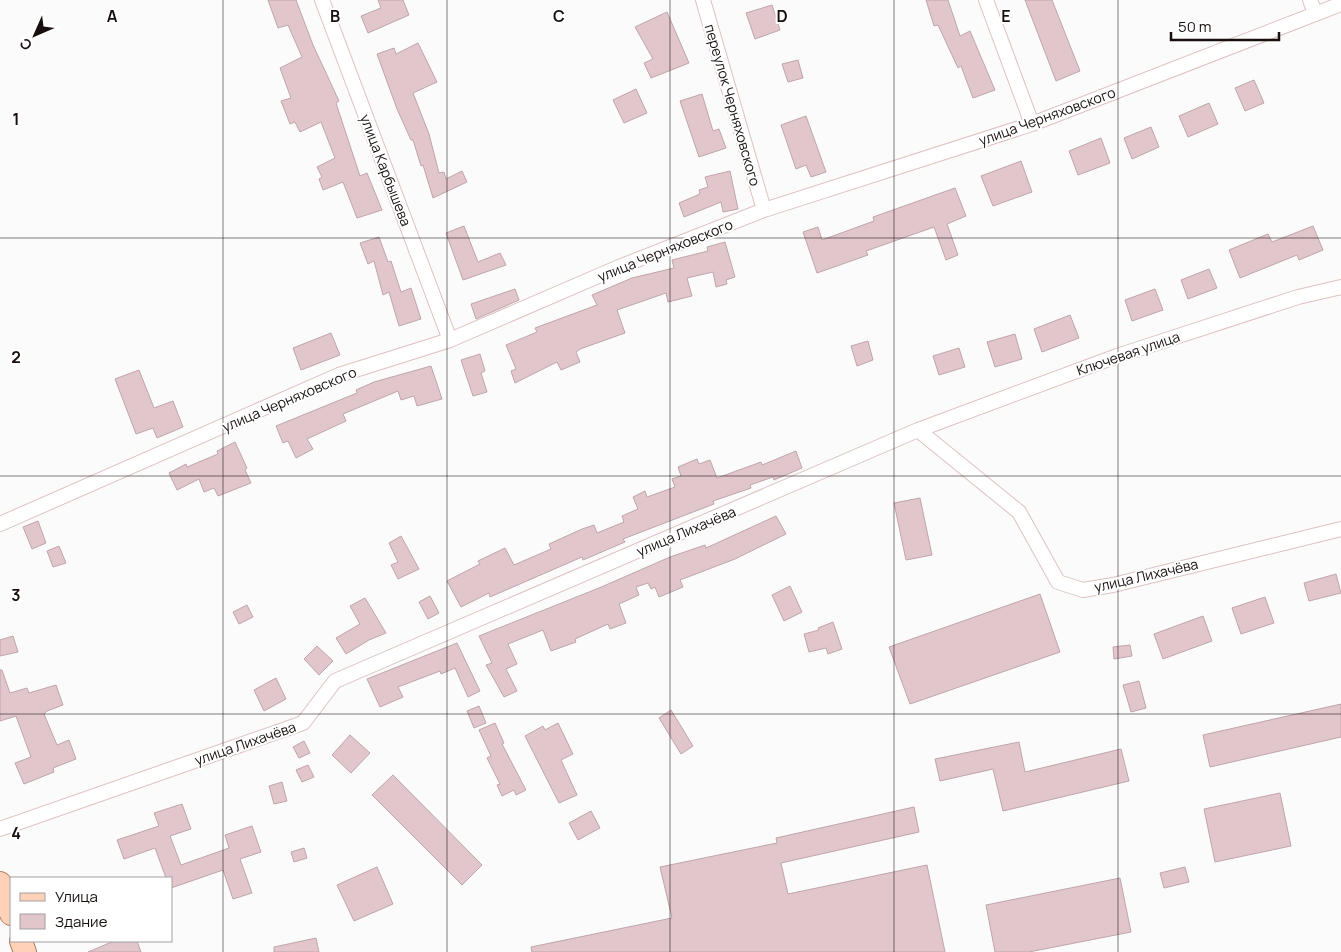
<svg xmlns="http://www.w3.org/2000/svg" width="1341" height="952" viewBox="0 0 1341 952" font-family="Manrope,sans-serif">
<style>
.building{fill:#e1c6cc;stroke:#bfa5ab}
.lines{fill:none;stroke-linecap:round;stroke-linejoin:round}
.street-casing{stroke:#ddc2bf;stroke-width:16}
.primary-casing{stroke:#ae7a5e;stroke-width:24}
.street{stroke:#fff;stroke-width:14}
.primary{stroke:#fed1b8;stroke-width:22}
.grid{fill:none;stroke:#180f0e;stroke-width:1;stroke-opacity:0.55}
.labels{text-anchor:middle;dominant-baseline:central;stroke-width:4;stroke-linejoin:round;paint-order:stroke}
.street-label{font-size:14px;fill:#180f0e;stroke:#fff}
.grid-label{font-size:16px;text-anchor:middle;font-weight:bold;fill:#180f0e;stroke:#fff;stroke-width:4;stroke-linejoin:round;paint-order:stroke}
</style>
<rect width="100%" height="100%" fill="#fbfbfb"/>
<!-- building -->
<path class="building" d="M268 0H296L313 45 339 101 336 103 360 176 367 173 382 210 357 218 343 182 323 190 319 179 322 177 317 167 335 158 321 122 300 132 295 122 290 124 281 101 291 98 280 68 302 57 288 25 278 28Z
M378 0H403L409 15 368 33 361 16 381 8Z
M926 0H948L960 36 970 31 995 90 973 98 961 66 958 68 938 25 934 26Z
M1025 0H1052L1080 71 1056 81Z
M772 5 780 30 755 39 746 13Z
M667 12 689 63 651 78 644 63 653 59 635 27Z
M418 43 437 82 413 93 429 134 439 173 444 172 446 179 462 171 467 182 433 198 423 165 421 166 413 140H411L397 109 377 54 394 48 396 54Z
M798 60 803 78 788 82 782 64Z
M1254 80 1264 103 1245 111 1235 88Z
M636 89 647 113 624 123 613 100Z
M702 94 713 131 719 129 726 148 699 157 680 101Z
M1209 103 1218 124 1188 137 1179 116Z
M806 116 826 172 811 177 806 165 796 169 781 125Z
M1151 127 1159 147 1132 159 1124 138Z
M1101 138 1110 163 1078 175 1069 151Z
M1021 161 1032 192 993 206 981 176Z
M730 171 738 209 723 212 721 202 684 217 679 203 700 194 699 190 708 187 705 177Z
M955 188 966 216 947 224 958 255 946 260 934 227 866 251 868 255 817 273 803 232 818 227 822 240 874 221 873 217Z
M464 226 478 262 500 253 506 265 463 280 446 233Z
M1313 226 1323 250 1299 260 1297 255 1240 278 1229 250 1268 234 1272 242Z
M379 237 388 262 391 261 401 292 411 288 421 319 399 326 389 292 383 295 374 261 368 264 360 243Z
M725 242 735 277 726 280 727 284 716 287 713 272 687 278 692 296 668 302 666 293 617 310 625 333 580 349 576 352 580 362 561 370 557 362 515 383 511 371 516 369 506 345 537 332 535 328 597 305 592 295 632 278 674 268 672 260 708 251 707 247Z
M1209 269 1217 288 1188 299 1181 280Z
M515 289 519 300 476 319 471 304Z
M1155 289 1163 310 1132 321 1125 300Z
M1070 315 1079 338 1042 352 1034 329Z
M331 333 340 355 301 370 293 348Z
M1015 334 1022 359 995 367 987 342Z
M868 341 873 360 857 366 851 346Z
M959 348 965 367 939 375 933 356Z
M480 354 485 371 481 373 487 392 473 396 461 360Z
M431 366 442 399 417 406 414 396 401 400 398 391 343 414 346 421 307 439 313 449 296 458 288 441 283 443 276 426 357 393 356 390 374 382Z
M139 370 154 408 173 401 183 427 157 438 153 428 136 434 115 379Z
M235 442 247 468 245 470 251 483 218 496 214 488 204 492 199 479 177 490 169 473 186 464 187 467 218 454 217 451Z
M796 451 802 468 774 480 773 477 750 485 751 488 713 501 714 504 623 539 625 542 583 560 582 557 490 597 489 593 461 607 447 581 480 564 478 561 505 548 514 565 551 549 549 544 582 529 594 525 597 533 624 522 622 516 638 509 633 497 645 491 647 497 675 487 672 479 681 476 678 467 697 459 699 464 710 460 717 478 761 462 762 465Z
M920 498 932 555 906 560 894 503Z
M776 516 786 534 735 559 680 580 683 587 659 597 655 587 651 589 648 583 636 587 639 595 619 604 626 623 610 629 608 624 575 639 576 642 551 651 543 630 508 644 517 664 506 669 517 691 504 697 486 665 492 663 479 636 599 588 670 557 705 545 706 548Z
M38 521 46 543 32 549 23 527Z
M401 536 419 569 398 579 391 565 398 562 389 543Z
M59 546 66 563 53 567 47 551Z
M1336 574 1341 593 1309 601 1304 583Z
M790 586 802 612 784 621 772 595Z
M1040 594 1060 652 910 704 889 647Z
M430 596 439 613 428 619 419 602Z
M1265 597 1274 623 1241 634 1232 608Z
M365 598 386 633 369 640 346 654 336 638 360 624 350 606Z
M247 605 253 617 239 624 233 612Z
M1203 616 1212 641 1163 659 1154 634Z
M833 622 842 649 828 654 826 648 809 652 804 634 819 630 818 628Z
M13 636 18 652 0 656V640Z
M457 643 480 691 468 697 455 668 441 674 440 671 398 687 403 697 380 707 367 679Z
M1130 645 1132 656 1114 659 1113 647Z
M317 646 333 661 319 675 304 659Z
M0 670H2L10 693 27 688 29 693 56 685 63 705 47 711 44 714 57 745 69 740 76 759 53 768 54 772 24 784 15 763 31 757 16 716 0 721Z
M276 678 286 699 264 711 254 690Z
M1139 681 1146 708 1131 712 1123 685Z
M1341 704V737L1210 767 1203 735Z
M479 706 486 723 474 728 467 711Z
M671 710 693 746 681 754 659 718Z
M495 723 504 743 502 744 526 790 516 795 514 790 502 796 497 785 500 784 487 758 491 756 479 730Z
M558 723 573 754 561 760 577 795 559 803 525 736 543 726 545 730Z
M350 735 370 753 351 773 332 755Z
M304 741 310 753 299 758 293 747Z
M1019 742 1025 772 1121 749 1129 781 1003 811 993 769 940 781 935 759Z
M308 765 314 777 302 782 296 770Z
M393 775 482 865 462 885 372 795Z
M282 782 287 801 274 804 269 786Z
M1280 793 1291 846 1215 862 1204 809Z
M182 804 191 829 170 836 181 865 229 848 225 835 252 826 261 852 240 859 252 893 233 899 223 870 171 888V878H166L155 848 124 859 117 840 159 826 154 813Z
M914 807 919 832 781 863 788 894 927 865 945 952H532L531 947 672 918 660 867 777 843 776 838Z
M591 811 600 828 578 840 569 823Z
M304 848 307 858 294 862 291 852Z
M377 867 393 904 354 921 337 885Z
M1185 867 1189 882 1164 888 1160 873Z
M1120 878 1131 932 1029 952H995L986 905Z
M316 938 319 952H274V947Z
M114 941H137L141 952H88Z"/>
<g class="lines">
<defs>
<path id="street" d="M322 0 450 340
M703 0 764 210
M986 0 1032 124
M1310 0 1315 13
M918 430 1117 356 1298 297 1341 287
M0 524 339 375 450 340 619 267 764 210 1032 124 1341 4
M0 829 303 723 335 681 918 430 1019 512 1058 582 1083 590 1113 585 1341 529"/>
<path id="primary" d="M0 883 11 914
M21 941 25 952"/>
</defs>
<!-- street casing -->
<use href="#street" class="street-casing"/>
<!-- primary casing -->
<use href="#primary" class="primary-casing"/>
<!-- street -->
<use href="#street" class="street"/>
<!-- primary -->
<use href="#primary" class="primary"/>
</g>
<!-- grid -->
<path class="grid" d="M223 0V952M447 0V952M670 0V952M894 0V952M1118 0V952M0 238H1341M0 476H1341M0 714H1341"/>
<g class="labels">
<!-- street labels -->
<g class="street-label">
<text transform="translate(733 105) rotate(74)">переулок Черняховского</text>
<text transform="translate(1047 116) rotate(-20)">улица Черняховского</text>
<text transform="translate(386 170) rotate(69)">улица Карбышева</text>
<text transform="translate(665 250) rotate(-22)">улица Черняховского</text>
<text transform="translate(1128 353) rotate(-19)">Ключевая улица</text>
<text transform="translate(289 399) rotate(-23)">улица Черняховского</text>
<text transform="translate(686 531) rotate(-23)">улица Лихачёва</text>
<text transform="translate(1146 575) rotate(-13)">улица Лихачёва</text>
<text transform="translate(245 743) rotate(-19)">улица Лихачёва</text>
</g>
</g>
<g class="grid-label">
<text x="112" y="22">A</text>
<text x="335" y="22">B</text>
<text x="559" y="22">C</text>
<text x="782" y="22">D</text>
<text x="1006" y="22">E</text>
<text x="16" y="125">1</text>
<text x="16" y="363">2</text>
<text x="16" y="601">3</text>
<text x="16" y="839">4</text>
</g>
<!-- legend -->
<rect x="10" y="877" width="162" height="65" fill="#ffffff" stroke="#a39f9f"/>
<rect x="20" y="893" width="25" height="8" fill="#fed1b8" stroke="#a39f9f"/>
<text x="55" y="902" font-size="15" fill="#180f0e">Улица</text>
<rect x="20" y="914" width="25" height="15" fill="#e1c6cc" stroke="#a39f9f"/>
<text x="55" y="927" font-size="15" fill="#180f0e">Здание</text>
<!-- north arrow -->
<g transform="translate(35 35) rotate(225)" stroke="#ffffff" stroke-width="4" paint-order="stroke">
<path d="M0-4L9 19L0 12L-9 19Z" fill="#180f0e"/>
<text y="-8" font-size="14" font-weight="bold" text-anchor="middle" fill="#180f0e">С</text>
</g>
<!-- scale -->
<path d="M1171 32v8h108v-8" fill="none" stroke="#180f0e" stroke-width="2.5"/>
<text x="1178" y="32" font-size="15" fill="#180f0e" stroke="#ffffff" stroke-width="4" paint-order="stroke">50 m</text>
</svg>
